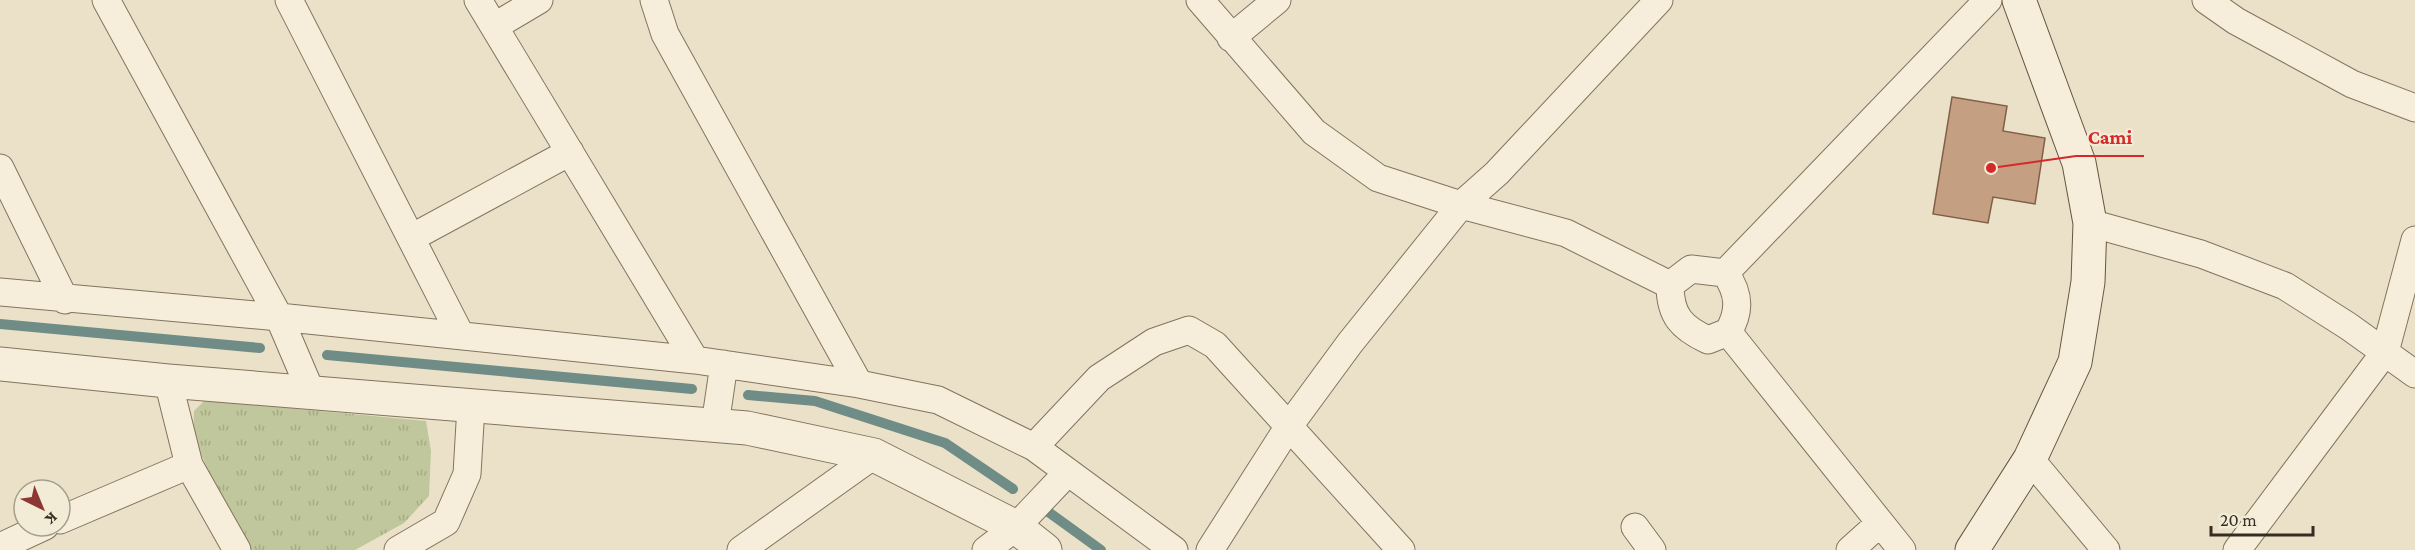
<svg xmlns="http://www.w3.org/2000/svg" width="2415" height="550" viewBox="0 0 2415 550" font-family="'Crimson Pro',serif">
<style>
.grass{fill:url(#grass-tufts)}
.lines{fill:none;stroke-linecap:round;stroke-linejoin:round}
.stream{stroke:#708c86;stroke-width:10}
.building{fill:#c59f81;stroke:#815f47;stroke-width:1.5}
.minor-casing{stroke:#84735e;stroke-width:29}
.tertiary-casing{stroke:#84735e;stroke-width:35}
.secondary-casing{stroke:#665541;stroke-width:35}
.minor{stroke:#f6eeda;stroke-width:27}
.tertiary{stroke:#f6eeda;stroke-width:33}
.secondary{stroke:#f6eeda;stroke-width:33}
.leader{fill:none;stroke:#d62828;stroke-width:2}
.callout-dot{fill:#d62828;stroke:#f2ebd6;stroke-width:2}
.callout-label{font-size:20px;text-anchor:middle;font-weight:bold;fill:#d62828;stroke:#f2ebd6;stroke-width:4.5;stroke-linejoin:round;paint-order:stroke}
</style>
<defs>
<pattern id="grass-tufts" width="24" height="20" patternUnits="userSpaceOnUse" patternTransform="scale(1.5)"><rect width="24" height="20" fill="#c1c79c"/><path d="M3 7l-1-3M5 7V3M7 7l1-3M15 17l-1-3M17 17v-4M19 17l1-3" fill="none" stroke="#a6ab86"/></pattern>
</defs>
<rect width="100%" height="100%" fill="#eae1c8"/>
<!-- grass -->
<path class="grass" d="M205 400 426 421 431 451 429 496 404 523 355 550H252L212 479 193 436 194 411Z"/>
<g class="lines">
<!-- stream -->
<path class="stream" d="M0 324 260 348
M327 355 692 389
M748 395 815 401 945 443 1013 489
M1047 511 1101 550"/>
</g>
<!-- building -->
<path class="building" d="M1952 97 2007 106 2003 131 2045 138 2035 204 1993 197 1988 223 1933 214Z"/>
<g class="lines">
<defs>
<path id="minor" d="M106 0 279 317 311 392
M289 0 461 336
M478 0 695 360
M654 0 665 34 859 384
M1200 0 1314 132 1378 178 1461 205 1566 233 1670 285
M2206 0 2236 21 2352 84 2415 108
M495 26 539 0
M1231 38 1277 0
M0 168 65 300
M2090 223 2201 254 2285 286 2348 326 2415 374
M411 238 570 152
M1691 269 1725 273C1739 292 1741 311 1728 332L1708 340C1682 328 1670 316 1670 285Z
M1725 273 1988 0
M0 292 279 317 695 360 859 384 938 400 1034 447 1174 550
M1728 332 1902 550
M168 381 189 465 237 550
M715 425 724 364
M1034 447 1099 378 1154 342 1189 330 1215 345 1401 550
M2030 459 2106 550
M60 520 189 465
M1635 527 1652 550
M0 547 45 526
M398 550 446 522 467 474 471 406
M741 550 874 455
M986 550 1016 527 1068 472
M1210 550 1289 426 1350 343 1461 205 1497 173 1659 0
M1850 550 1880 523
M2237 550 2385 352 2415 240"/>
<path id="tertiary" d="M0 364 168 381 747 428 874 455 1016 527 1045 550"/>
<path id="secondary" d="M1972 550 2030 459 2075 362 2088 282 2090 223 2079 163 2019 0"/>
</defs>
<!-- minor casing -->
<use href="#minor" class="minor-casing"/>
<!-- tertiary casing -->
<use href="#tertiary" class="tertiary-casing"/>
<!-- secondary casing -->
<use href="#secondary" class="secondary-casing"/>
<!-- minor -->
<use href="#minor" class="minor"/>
<!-- tertiary -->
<use href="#tertiary" class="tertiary"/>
<!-- secondary -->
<use href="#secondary" class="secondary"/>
</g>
<!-- callouts -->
<path class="leader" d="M1991 168L2076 156H2144"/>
<circle class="callout-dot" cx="1991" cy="168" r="6"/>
<g class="callout-label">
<text x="2110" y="144">Cami</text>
</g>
<!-- north arrow -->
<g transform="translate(42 508) rotate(137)"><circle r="28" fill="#f2ebd6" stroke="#a79f8e" stroke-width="1.5"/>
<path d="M0-4.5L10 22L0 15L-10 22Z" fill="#8e3634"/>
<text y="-9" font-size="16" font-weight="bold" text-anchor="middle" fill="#362c21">K</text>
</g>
<!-- scale -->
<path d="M2211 526v9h102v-9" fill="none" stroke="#362c21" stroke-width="3"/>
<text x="2220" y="526" font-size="18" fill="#362c21" stroke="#f2ebd6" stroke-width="4.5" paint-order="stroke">20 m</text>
</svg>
